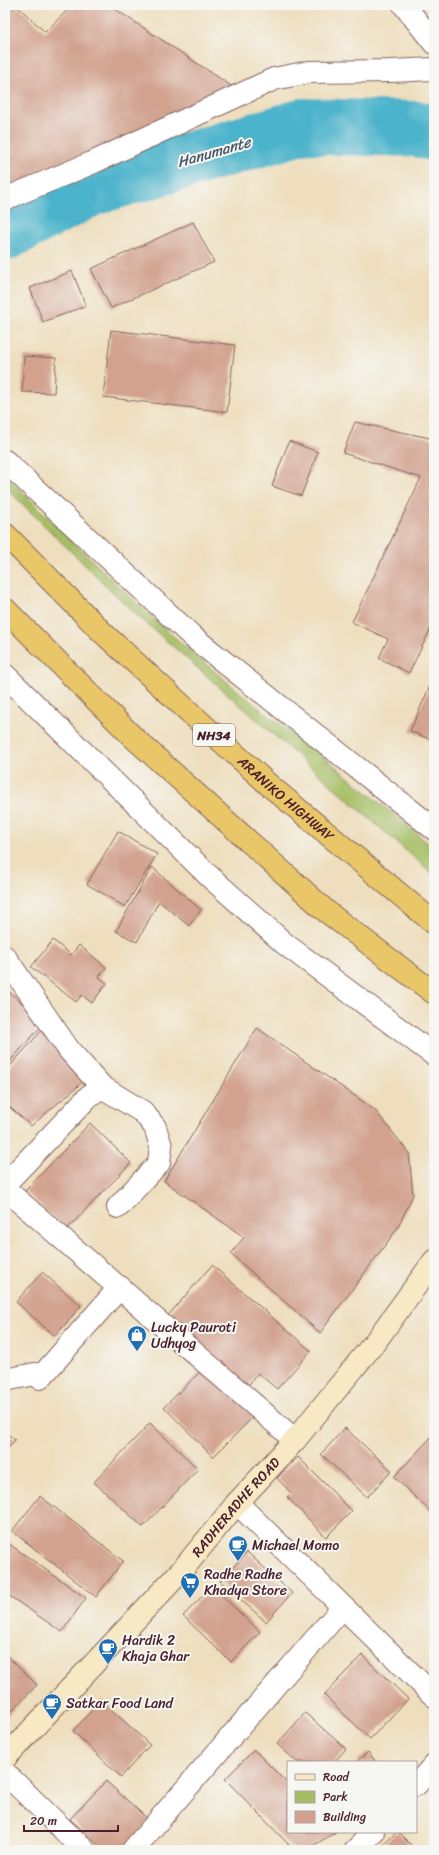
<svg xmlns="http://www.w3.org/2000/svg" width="439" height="1855" viewBox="0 0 439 1855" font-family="Sriracha,sans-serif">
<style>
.green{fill:#a5be64;stroke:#786e48}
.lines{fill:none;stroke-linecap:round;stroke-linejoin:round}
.river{stroke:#4cb3cb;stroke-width:56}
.building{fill:#d2a28f}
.minor-casing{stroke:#83625e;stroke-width:24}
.secondary-casing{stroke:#83625e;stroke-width:24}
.trunk-casing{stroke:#83625e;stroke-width:24}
.minor{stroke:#fff;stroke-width:22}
.secondary{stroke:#f6e9c3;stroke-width:22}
.trunk{stroke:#e9c769;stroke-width:22}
.labels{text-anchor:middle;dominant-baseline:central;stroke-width:4;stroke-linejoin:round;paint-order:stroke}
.shield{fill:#f6f6f2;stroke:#7e6067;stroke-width:1}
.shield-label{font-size:13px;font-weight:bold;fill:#4a1f2b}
.street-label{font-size:14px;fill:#4a1f2b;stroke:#f6f6f2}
.poi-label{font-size:14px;fill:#4a1f2b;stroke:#f6f6f2;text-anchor:start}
.water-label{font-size:15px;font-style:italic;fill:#4b5a6b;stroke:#f6f6f2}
</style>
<rect width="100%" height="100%" fill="#f6f6f2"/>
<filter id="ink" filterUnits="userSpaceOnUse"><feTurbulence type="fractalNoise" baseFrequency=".025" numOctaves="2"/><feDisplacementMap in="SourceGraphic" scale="8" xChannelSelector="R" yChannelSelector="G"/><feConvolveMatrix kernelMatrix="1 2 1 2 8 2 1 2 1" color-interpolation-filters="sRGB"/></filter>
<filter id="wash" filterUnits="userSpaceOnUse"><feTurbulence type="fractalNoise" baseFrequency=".012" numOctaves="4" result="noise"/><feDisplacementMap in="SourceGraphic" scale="16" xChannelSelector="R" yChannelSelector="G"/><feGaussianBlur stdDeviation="0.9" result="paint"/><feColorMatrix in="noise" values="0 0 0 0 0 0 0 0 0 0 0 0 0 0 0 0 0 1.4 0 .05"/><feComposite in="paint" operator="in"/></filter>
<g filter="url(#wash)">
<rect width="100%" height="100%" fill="#eedebd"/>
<!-- green -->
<path class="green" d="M5 475C75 544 144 614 220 676 247 698 273 721 302 739L434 848V875L128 607 5 487Z"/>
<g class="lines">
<!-- river -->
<path class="river" d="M5 233 92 188 304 126 418 129 434 133"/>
</g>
<g id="blocks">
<!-- building -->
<path class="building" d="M5 5H16L45 32 73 5H109L239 91 5 196Z
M193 222 214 262 111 308 91 269Z
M72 271 86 306 43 322 30 288Z
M111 330 235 345 227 412 103 397Z
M24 356 56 358 54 393 22 392Z
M355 422 434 439V622L409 673 379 658 388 639 352 622 421 478 343 453Z
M289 441 318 452 301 496 272 486Z
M434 677V741L410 731Z
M118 831 157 854 125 907 87 884Z
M152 867 201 910 189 926 159 901 137 942 116 931Z
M53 940 71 955 79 945 106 967 99 977 107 983 92 1003 82 995 76 1002 31 967Z
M5 988 44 1023 5 1067Z
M257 1028 375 1110 409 1153 413 1195 397 1229 320 1333 231 1254 244 1237 164 1181Z
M41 1031 84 1081 31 1126 5 1103V1072Z
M90 1123 131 1163 66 1230 25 1191Z
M212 1265 311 1351 277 1389 258 1373 246 1388 166 1318Z
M42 1272 81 1306 55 1336 16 1302Z
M204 1368 253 1417 213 1457 164 1407Z
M150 1423 198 1469 143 1527 94 1482Z
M345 1428 392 1471 367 1497 321 1454Z
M5 1432 15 1440 5 1452Z
M434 1434V1515L394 1477Z
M298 1457 352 1511 326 1537 287 1497 291 1493 277 1478Z
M40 1496 123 1561 96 1597 12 1531Z
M5 1541 86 1598 62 1632 5 1593Z
M247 1552 292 1593 266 1622 220 1581Z
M212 1586 260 1632 231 1662 183 1616Z
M5 1654 37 1685 5 1718Z
M362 1655 408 1699 370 1739 324 1695Z
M101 1700 150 1745 121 1777 73 1731Z
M305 1713 346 1749 334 1762H297L277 1744Z
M254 1750 288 1784V1832H336L306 1850H294L225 1779Z
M368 1752 376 1762H356Z
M106 1781 150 1821 123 1850H104L70 1819Z
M397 1832H398L416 1850H378Z"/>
</g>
</g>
<g filter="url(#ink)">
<use href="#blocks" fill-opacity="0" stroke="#83625e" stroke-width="1"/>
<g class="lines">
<defs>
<path id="minor" d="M404 5 434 43
M5 199 94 162 274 79 309 72 391 71 434 69
M5 461 194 638 434 829
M5 675 209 876 285 944 434 1055
M5 957 69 1050 102 1087 143 1112 155 1127 161 1146 159 1163 118 1207
M5 1184 89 1096 102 1087
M5 1189 295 1440
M5 1380 35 1374 40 1378 120 1287
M237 1503 434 1696
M5 1773 84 1850
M416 1785 434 1765
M133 1850 343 1607
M356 1850 373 1832"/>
<g id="secondary">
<path id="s1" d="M5 1758 183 1569 237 1503 295 1440 375 1342 434 1261"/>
</g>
<g id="trunk">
<path id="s2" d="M5 534 103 633 269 785 434 923"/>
<path d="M5 609 133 737 327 912 434 993"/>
</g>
</defs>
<!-- minor casing -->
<use href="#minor" class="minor-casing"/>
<!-- secondary casing -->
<use href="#secondary" class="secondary-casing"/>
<!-- trunk casing -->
<use href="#trunk" class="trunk-casing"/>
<!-- minor -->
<use href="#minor" class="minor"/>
<!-- secondary -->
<use href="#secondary" class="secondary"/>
<!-- trunk -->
<use href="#trunk" class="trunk"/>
</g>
</g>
<!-- icons -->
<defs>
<symbol id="shop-pin" viewBox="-11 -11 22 30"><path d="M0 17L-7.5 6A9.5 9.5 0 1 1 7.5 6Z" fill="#1f6fb2" stroke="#f6f6f2"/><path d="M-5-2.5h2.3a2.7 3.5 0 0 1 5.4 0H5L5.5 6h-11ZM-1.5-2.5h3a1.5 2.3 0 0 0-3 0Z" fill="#fff"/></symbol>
<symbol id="cafe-pin" viewBox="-11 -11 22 30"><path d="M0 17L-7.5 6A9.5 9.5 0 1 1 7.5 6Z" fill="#1f6fb2" stroke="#f6f6f2"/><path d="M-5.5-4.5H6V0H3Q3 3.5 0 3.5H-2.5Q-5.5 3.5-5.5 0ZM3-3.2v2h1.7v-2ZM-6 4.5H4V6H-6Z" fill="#fff"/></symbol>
<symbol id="supermarket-pin" viewBox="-11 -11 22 30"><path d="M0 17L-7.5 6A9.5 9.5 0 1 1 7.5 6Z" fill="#1f6fb2" stroke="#f6f6f2"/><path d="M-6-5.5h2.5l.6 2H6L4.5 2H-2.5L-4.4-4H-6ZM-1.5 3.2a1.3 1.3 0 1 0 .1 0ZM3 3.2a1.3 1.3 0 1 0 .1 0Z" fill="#fff"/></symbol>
</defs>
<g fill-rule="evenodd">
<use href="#shop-pin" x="126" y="1324" width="22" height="30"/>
<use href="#cafe-pin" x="227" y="1534" width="22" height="30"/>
<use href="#supermarket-pin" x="179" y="1571" width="22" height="30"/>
<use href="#cafe-pin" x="97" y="1637" width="22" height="30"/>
<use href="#cafe-pin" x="41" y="1692" width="22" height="30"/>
</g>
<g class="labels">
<!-- shield labels -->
<rect class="shield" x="193" y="724" width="42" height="22" rx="3"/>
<g class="shield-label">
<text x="214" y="735">NH34</text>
</g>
<!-- street labels -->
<g class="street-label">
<text stroke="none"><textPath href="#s2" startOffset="386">ARANIKO HIGHWAY</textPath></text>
<text stroke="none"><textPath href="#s1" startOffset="341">RADHERADHE ROAD</textPath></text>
</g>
<!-- poi labels -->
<g class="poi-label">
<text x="151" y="1327">Lucky Pauroti<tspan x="151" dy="16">Udhyog</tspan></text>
<text x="252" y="1545">Michael Momo</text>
<text x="204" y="1574">Radhe Radhe<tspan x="204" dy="16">Khadya Store</tspan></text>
<text x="122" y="1640">Hardik 2<tspan x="122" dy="16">Khaja Ghar</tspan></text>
<text x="66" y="1703">Satkar Food Land</text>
</g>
<!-- water labels -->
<g class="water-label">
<text transform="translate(214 152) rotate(-16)">Hanumante</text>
</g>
</g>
<!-- margin -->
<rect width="439" height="1855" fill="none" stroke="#f6f6f2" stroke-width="20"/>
<!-- legend -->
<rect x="287" y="1761" width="130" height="72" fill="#f6f6f2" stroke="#b1a0a2"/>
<rect x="295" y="1774" width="20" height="6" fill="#f6e9c3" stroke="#b1a0a2"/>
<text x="323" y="1781" font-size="12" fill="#4a1f2b">Road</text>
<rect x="295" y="1791" width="20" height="12" fill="#a5be64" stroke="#b1a0a2"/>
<text x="323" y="1801" font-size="12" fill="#4a1f2b">Park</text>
<rect x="295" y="1811" width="20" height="12" fill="#d2a28f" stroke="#b1a0a2"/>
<text x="323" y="1821" font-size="12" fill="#4a1f2b">Building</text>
<!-- scale -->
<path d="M24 1825v6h94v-6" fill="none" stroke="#4a1f2b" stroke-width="2"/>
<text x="30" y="1825" font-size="12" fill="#4a1f2b" stroke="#f6f6f2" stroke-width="3" paint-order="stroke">20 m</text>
</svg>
